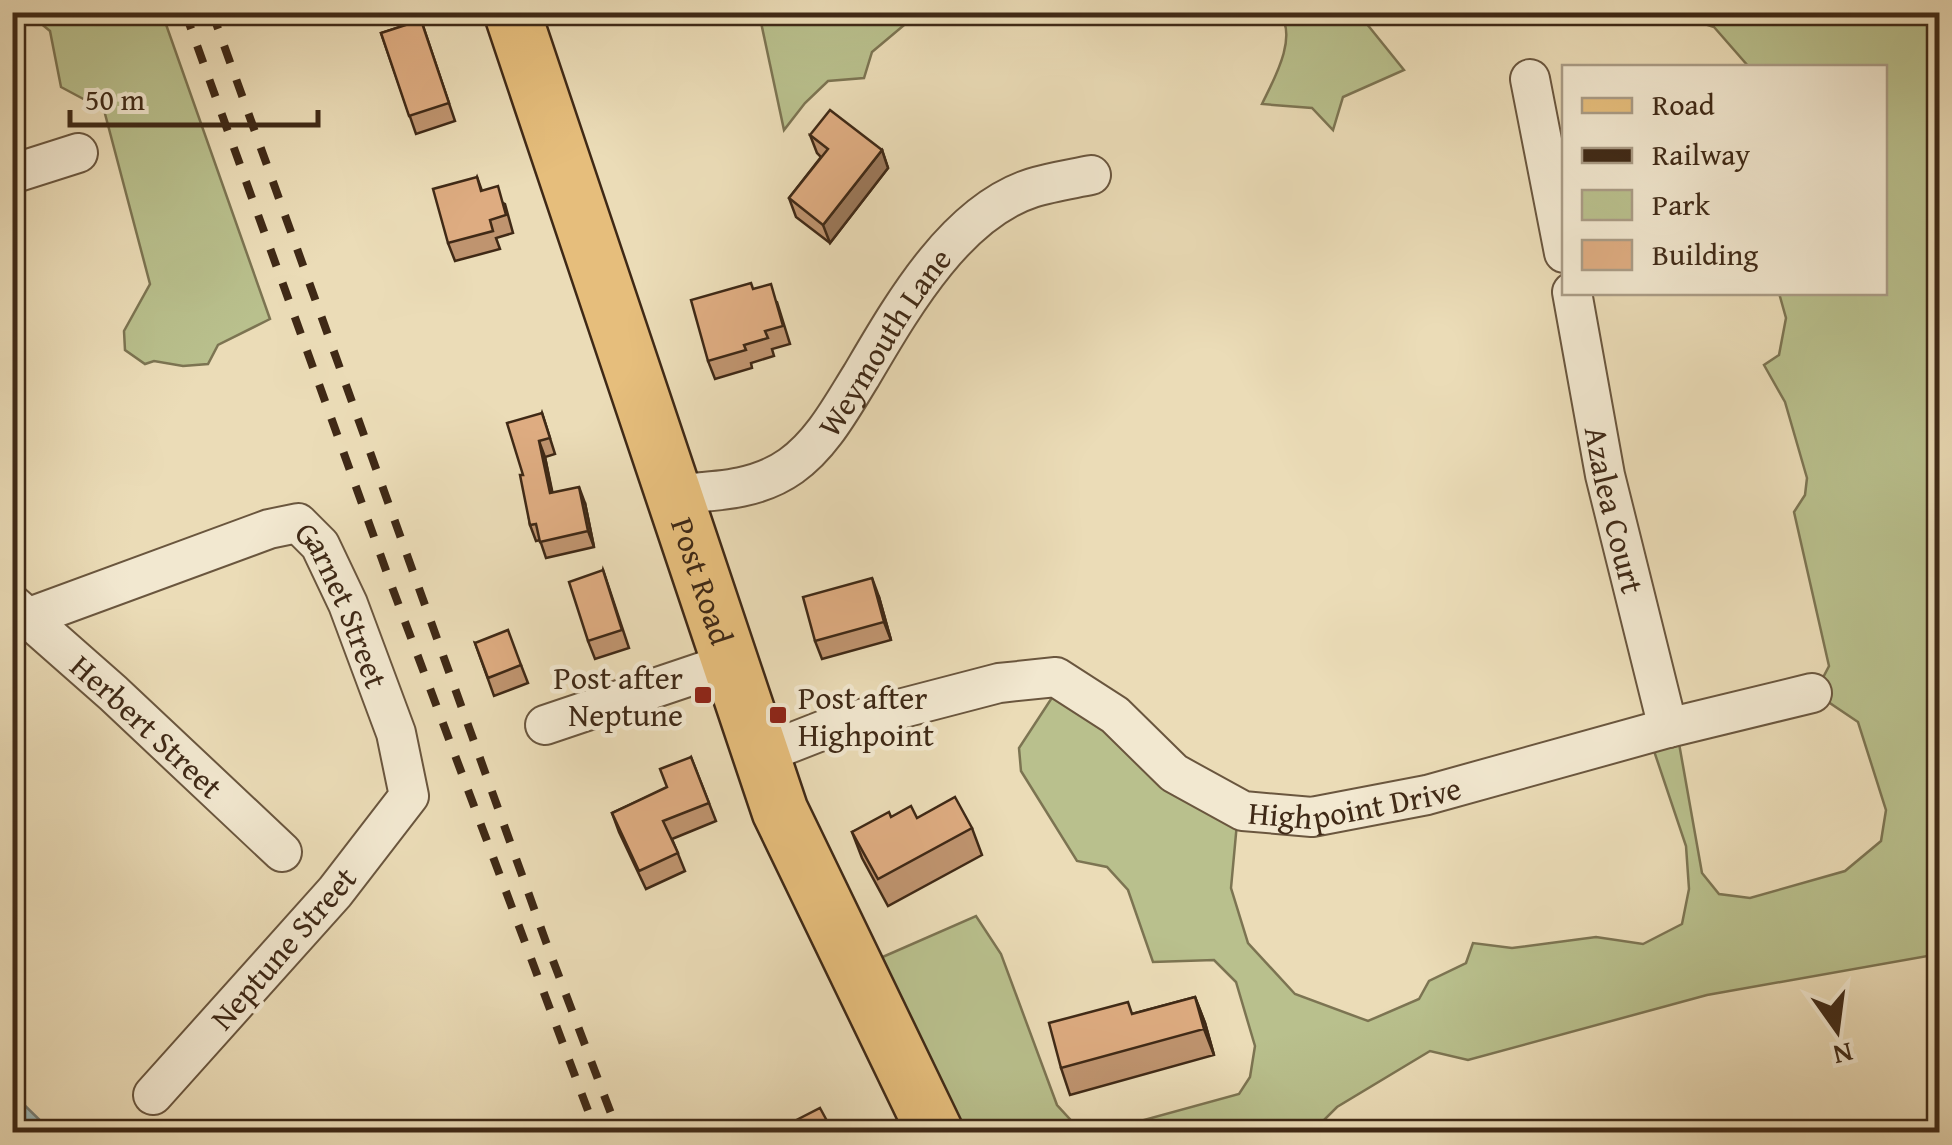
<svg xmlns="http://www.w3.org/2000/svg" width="1952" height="1145" viewBox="0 0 1952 1145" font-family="'Gentium Book Plus',serif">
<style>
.green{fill:#b9c08d;stroke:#7c7452;stroke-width:2.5}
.water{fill:#9cb9b9;stroke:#777f78;stroke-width:2.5}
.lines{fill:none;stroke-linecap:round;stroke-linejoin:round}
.street-casing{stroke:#6a563e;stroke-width:42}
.primary-casing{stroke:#3f2916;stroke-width:60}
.street{stroke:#f2e8d0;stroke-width:38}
.primary{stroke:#e6be7c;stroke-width:55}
.rail{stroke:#3f2916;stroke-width:8;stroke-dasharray:18 18;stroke-linecap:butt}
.wall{fill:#bf946f;stroke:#3f2916;stroke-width:2.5}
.shaded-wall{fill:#9b785a;stroke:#3f2916;stroke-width:2.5}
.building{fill:#deac81;stroke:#3f2916;stroke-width:2.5}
.poi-dot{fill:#8f2418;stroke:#f2e8d0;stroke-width:4}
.labels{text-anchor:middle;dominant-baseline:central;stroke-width:9;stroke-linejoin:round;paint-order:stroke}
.street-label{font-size:32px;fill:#3f2916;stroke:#f2e8d0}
.poi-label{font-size:32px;fill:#3f2916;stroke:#f2e8d0;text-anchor:end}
</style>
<rect width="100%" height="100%" fill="#ebdcb7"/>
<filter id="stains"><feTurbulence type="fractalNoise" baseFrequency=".002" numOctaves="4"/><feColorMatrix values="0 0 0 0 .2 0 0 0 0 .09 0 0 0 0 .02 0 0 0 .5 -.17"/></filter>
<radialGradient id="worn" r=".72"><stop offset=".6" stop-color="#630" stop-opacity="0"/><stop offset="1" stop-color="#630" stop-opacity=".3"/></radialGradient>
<!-- green -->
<path class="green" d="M1699 12 1939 13V954L1707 995 1468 1060 1430 1051 1337 1107 1312 1132H936L878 959 976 916 1001 954 1057 1105 1079 1129 1104 1131 1239 1094 1250 1077 1255 1046 1236 982 1214 960 1153 962 1128 890 1107 867 1077 861 1021 771 1019 748 1057 690 1238 812 1231 888 1248 943 1295 994 1368 1021 1419 999 1429 981 1466 963 1473 943 1512 948 1596 937 1643 944 1682 924 1689 889 1686 846 1650 739 1677 732 1702 873 1719 894 1750 898 1845 871 1881 841 1886 810 1858 722 1815 693 1829 666 1794 512 1805 495 1807 478 1785 402 1764 365 1779 355 1786 318 1779 293 1884 292V68L1749 67 1714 27 1695 21Z
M28 13H162L270 319 218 345 208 364 183 366 154 361 145 364 125 350 124 331 150 284 104 110 61 87 50 31Z
M759 13V12L971 13 959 17 916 15 872 52 864 78 828 81 805 103 784 130Z
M1279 13H1358L1404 70 1343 97 1333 130 1312 108 1262 104C1273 81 1299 36 1279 13Z"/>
<!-- water -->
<path class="water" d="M13 1094 52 1132H13Z"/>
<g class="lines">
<defs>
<g id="street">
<path d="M1530 79 1564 253"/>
<path d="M12 174 78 153"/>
<path id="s1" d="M1572 292 1605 475 1668 728"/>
<path id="s2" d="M674 494C714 491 756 491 791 466 822 444 841 408 861 376 900 310 954 213 1032 188 1051 182 1072 179 1091 175"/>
<path id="s3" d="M12 604 113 693 282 852"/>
<path id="s4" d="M27 618 269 529 298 523 320 545 348 604 396 733 409 796 335 892 153 1095"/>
<path d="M545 725 729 663"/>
<path id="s5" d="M760 755 834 726 999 683 1056 677 1115 715 1174 773 1243 811 1312 817 1427 795 1668 728 1812 693"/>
</g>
<g id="primary">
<path id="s6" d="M512 12 780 811 935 1132"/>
</g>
</defs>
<!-- street casing -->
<use href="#street" class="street-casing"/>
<!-- primary casing -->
<use href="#primary" class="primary-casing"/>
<!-- street -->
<use href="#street" class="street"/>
<!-- primary -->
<use href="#primary" class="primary"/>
<!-- rail -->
<path class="rail" d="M185 12 392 587 596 1132
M212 12 546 942 618 1132"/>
</g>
<!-- wall -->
<path class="wall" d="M614 12H663L633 22 630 14 616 18Z
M421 20 455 121 416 134 381 33Z
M810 135 882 150 888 168 830 243 796 217 789 198 821 157 817 153Z
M477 177 482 191 505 204 513 233 496 238 500 249 455 261 448 243Z
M753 289 777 302 790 344 772 349 774 356 751 363 752 368 715 379 708 361Z
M542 413 555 454 545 457 552 493 585 503 594 547 546 558 540 540 536 541 530 525 523 475Z
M603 570 629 648 595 659 588 641Z
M879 597 891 640 822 659 815 641Z
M475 643 521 665 528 683 494 696Z
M691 757 716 821 672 839 685 871 646 889 619 832 612 813 667 788Z
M891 817 917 818 972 828 982 855 888 906 862 858 852 832Z
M1195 997 1205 1023 1214 1055 1070 1095 1061 1068 1132 1014Z"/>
<!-- shaded-wall -->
<path class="shaded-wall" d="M882 150 888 168 830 243 823 225Z
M539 441 545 457 556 509 550 493Z
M579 487 585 503 594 547 588 531Z
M872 578 879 597 891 640 884 622Z
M1195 997 1205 1023 1214 1055 1204 1029Z"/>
<!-- building -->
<path class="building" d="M421 20 449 103 409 116 381 33Z
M830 110 882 150 823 225 789 198 828 149 810 135Z
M477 177 481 191 498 186 506 215 490 220 493 231 448 243 433 189Z
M751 283 753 289 771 284 783 326 765 331 768 338 744 345 746 350 708 361 691 300Z
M542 413 550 438 539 441 550 493 579 487 588 531 540 542 536 524 530 525 520 475H523L507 423Z
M603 570 622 630 588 641 569 582Z
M872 578 884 622 815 641 803 597Z
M508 630 521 665 488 678 475 643Z
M691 757 709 803 663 821 678 853 639 871 612 813 667 787 660 769Z
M955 797 972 828 878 879 852 832 889 812 891 817 911 806 917 818Z
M1195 997 1204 1029 1061 1068 1049 1023 1128 1002 1132 1014Z
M820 1108 833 1132H773Z"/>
<!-- markers -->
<g class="poi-dot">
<rect x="693" y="685" width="20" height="20" rx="5"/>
<rect x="768" y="705" width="20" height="20" rx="5"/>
</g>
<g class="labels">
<!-- street labels -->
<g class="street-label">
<text stroke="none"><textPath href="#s2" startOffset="278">Weymouth Lane</textPath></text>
<text stroke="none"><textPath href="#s1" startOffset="222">Azalea Court</textPath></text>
<text stroke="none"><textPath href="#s6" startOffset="600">Post Road</textPath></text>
<text stroke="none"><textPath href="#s4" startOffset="382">Garnet Street</textPath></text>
<text stroke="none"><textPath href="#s3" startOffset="182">Herbert Street</textPath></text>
<text stroke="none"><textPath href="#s5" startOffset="652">Highpoint Drive</textPath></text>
<text transform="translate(283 948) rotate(-49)">Neptune Street</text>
</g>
<!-- poi labels -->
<g class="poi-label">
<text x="683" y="677">Post after<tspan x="683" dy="37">Neptune</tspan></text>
<text x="798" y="697" text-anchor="start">Post after<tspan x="798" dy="37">Highpoint</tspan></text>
</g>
</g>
<!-- margin -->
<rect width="1952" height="1145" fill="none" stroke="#ebdcb7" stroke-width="50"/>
<rect x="15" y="15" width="1922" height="1115" fill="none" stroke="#3f2916" stroke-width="5"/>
<rect x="25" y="25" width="1902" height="1095" fill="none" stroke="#3f2916" stroke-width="2.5"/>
<!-- legend -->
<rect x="1562" y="65" width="325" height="230" fill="#f2e8d0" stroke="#aa9c86" stroke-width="2.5"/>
<rect x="1582" y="98" width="50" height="15" fill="#e6be7c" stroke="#aa9c86" stroke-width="2.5"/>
<text x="1652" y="115" font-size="30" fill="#3f2916">Road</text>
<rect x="1582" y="148" width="50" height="15" fill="#3f2916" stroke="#aa9c86" stroke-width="2.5"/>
<text x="1652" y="165" font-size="30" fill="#3f2916">Railway</text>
<rect x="1582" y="190" width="50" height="30" fill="#b9c08d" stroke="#aa9c86" stroke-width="2.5"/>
<text x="1652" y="215" font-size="30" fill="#3f2916">Park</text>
<rect x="1582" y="240" width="50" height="30" fill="#deac81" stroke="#aa9c86" stroke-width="2.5"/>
<text x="1652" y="265" font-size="30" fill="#3f2916">Building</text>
<!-- north arrow -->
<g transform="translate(1837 1030) rotate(166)" stroke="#f2e8d0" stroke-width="8" paint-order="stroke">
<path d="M0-8L18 38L0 25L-18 38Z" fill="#3f2916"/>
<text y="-15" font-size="28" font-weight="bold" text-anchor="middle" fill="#3f2916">N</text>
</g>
<!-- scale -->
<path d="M70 110v15h248v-15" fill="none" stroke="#3f2916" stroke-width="5"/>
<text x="85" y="110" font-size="30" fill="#3f2916" stroke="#f2e8d0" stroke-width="8" paint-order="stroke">50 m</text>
<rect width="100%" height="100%" filter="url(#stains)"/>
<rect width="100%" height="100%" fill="url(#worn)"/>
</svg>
